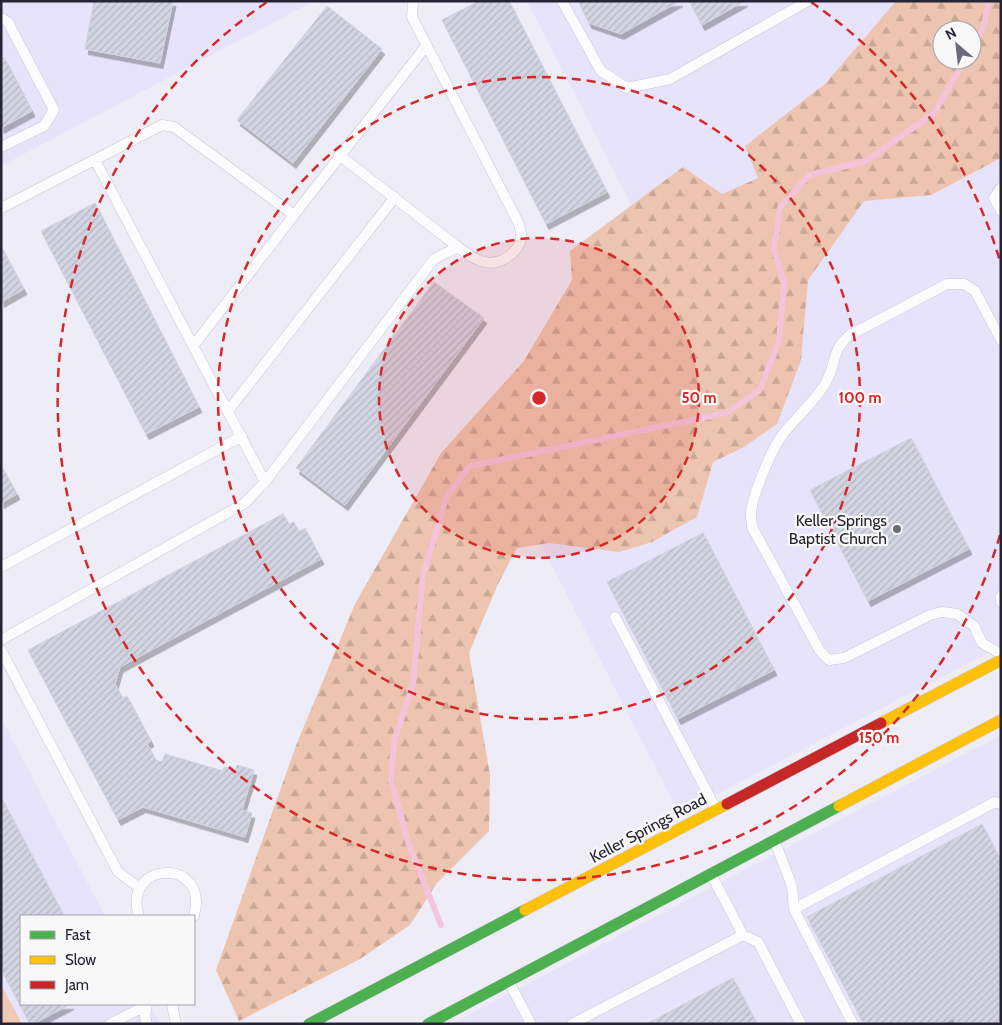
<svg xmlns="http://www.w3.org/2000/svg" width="1002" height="1025" viewBox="0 0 1002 1025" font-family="Cabin,sans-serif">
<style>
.built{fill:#e7e3fa;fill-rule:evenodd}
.green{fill:#f0cab7}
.forest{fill:url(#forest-firs);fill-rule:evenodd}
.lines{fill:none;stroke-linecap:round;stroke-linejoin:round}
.stream{stroke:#f4c4da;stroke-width:6}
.building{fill:url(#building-hatch);stroke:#d1d2e0;filter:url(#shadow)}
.lane-casing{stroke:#c8c6d3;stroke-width:11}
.fast-casing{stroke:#c8c6d3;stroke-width:12}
.slow-casing{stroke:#c8c6d3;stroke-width:12}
.jam-casing{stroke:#c8c6d3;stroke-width:12}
.lane{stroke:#fcfcfe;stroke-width:10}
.fast{stroke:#4caf50;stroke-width:11}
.slow{stroke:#ffc107;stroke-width:11}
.jam{stroke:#c62828;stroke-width:11}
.ring{fill:none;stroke:#d62828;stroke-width:2.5;stroke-dasharray:9 6}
.poi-dot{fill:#6c6978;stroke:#f8f8f8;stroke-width:2}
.labels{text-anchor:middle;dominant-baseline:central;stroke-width:4.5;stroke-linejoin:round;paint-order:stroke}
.poi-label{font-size:16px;fill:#262334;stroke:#f8f8f8;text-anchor:end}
.street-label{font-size:16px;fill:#262334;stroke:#f8f8f8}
.centre{fill:#d62828;stroke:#f8f8f8;stroke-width:2.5}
.ring-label{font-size:15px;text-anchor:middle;font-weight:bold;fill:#d62828;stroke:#f8f8f8;stroke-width:4.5;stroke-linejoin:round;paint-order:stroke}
</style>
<defs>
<pattern id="forest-firs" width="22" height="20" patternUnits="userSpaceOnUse" patternTransform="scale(1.25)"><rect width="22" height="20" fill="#ecc4af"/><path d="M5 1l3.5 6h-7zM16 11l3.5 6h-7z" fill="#caa897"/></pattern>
<pattern id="building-hatch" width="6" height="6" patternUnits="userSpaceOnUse" patternTransform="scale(1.25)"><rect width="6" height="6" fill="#d3d4e2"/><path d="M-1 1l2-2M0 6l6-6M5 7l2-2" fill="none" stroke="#b5b6c2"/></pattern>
<filter id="shadow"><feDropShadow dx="3" dy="5.5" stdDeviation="0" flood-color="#0004"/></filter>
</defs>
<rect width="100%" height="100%" fill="#eeecf7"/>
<!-- built -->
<path class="built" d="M1 1H314L1 166Z
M527 1H1001V646L679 814 539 540 745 427ZM942 30H972V60H942Z
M1 718 105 916H21V1004H150L161 1024H22L1 984Z
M1001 735V1024H451Z"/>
<!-- green -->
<path class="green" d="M1 984 22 1024H1Z"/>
<!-- forest -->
<path class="forest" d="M896 1H1001V158L931 195 864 201 808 280 801 360 777 424 744 447 713 462 697 517 652 542 619 552 549 543 517 548 498 584 469 653 490 775 489 831 437 883 410 925 360 959 239 1021 216 970 297 743 355 604 441 453 524 361 572 280 570 251 683 167 722 194 758 178 745 146 826 83ZM942 30H972V60H942Z"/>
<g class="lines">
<!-- stream -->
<path class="stream" d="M972 47 983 29 989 1
M441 925 409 845 391 781 394 741 413 684 423 575 447 495 470 466 726 413 760 390 779 341 784 283 774 248 780 208 809 175 866 161 934 113 965 60"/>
</g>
<!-- building -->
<path class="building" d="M94 1H173L160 63 85 49Z
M479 1H509L607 192 546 224 442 20Z
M578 1H680L621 34 589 23Z
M689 1H745L702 25Z
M327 6 382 49 293 163 237 120Z
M4 57 32 111 1 128V59Z
M95 203 199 407 146 434 41 231Z
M1 246 24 289 1 302Z
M434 282 484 318 345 505 296 468Z
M911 438 969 549 868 601 810 490Z
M1 465 17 494 1 503Z
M283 514 289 524 294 522 299 532 305 528 321 559 120 667 115 684 123 698 127 696 151 741 147 744 156 760 162 762 165 754 223 771 224 767 236 770 237 765 254 770 242 810 252 813 245 837 143 807 118 820 28 650Z
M703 533 774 670 678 719 607 582Z
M1 797 64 916H21V1004H71L33 1024H30L1 969Z
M982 824 1001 861V1024H956L953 1018 943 1024H864L807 917Z
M733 978 757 1024H646Z"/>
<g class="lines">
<defs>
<path id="lane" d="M562 1 601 71 627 88 670 79 808 1
M1 18 8 22 54 110 44 126 1 147
M339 155 458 247
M95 160 265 482
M1001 188 994 198 1001 211
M1 208 162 125 174 127 294 215 426 46
M1001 340 975 291 964 284H947L850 335C830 350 837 368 823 387 812 404 796 418 783 434 772 448 753 494 751 512 750 516 752 522 752 527L820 651 829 660 844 658 930 615 942 612 957 614 974 626 982 643 1001 654
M194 345 294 215
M228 411 395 197
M1 567 242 436
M1001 596V602
M615 617 716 809
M1 640 245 503 265 482 434 259 458 247C466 253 474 260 485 262 499 266 518 253 521 239 522 234 520 228 519 224L412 17 413 1
M1 650 118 872 140 888
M775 842 792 886 794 909 853 1024
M712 876 743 935
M794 909 995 802 1001 804
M139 916C121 861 210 856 194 916
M509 982 531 1024
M172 1004 176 1024
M110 1024 147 1005
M147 1024 145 1017 147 1004
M572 1024 743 935 758 942 801 1024"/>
<path id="fast" d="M309 1024 525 910
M428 1024 839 806"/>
<path id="slow" d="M881 723 1001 660
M839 806 1001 720
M525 910 727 804"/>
<path id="jam" d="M727 804 881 723"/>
</defs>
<!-- lane casing -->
<use href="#lane" class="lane-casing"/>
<!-- fast casing -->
<use href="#fast" class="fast-casing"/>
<!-- slow casing -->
<use href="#slow" class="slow-casing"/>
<!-- jam casing -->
<use href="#jam" class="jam-casing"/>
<!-- lane -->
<use href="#lane" class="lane"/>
<!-- fast -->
<use href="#fast" class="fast"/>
<!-- slow -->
<use href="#slow" class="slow"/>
<!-- jam -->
<use href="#jam" class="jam"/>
</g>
<!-- distance rings -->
<circle cx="539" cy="398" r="160" fill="#d62828" fill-opacity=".12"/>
<g class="ring">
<circle cx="539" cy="398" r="160"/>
<circle cx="539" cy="398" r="321"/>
<path d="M1000 535A481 481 0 1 1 267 2M811 2A481 481 0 0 1 1000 261"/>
</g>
<!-- markers -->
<circle class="poi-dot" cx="897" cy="529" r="5"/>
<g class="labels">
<!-- poi labels -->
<g class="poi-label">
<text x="887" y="520">Keller Springs<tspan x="887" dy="18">Baptist Church</tspan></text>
</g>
<!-- street labels -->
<g class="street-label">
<text transform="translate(648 828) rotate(-28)">Keller Springs Road</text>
</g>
</g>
<circle cx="539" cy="398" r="8" class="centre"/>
<g class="ring-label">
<text x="699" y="403">50 m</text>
<text x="860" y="403">100 m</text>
<text x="879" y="743">150 m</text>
</g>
<!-- border -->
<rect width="1002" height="1025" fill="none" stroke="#262334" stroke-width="5"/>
<!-- legend -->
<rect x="20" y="915" width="175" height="90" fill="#f8f8f8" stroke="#a4a3aa"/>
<rect x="30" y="931" width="25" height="8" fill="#4caf50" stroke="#a4a3aa"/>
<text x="65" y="940" font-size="15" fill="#262334">Fast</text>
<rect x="30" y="956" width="25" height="8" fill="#ffc107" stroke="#a4a3aa"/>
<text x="65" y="965" font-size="15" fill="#262334">Slow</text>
<rect x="30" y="981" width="25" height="8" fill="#c62828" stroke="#a4a3aa"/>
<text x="65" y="990" font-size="15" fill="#262334">Jam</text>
<!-- north arrow -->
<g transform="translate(957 45) rotate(332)"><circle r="24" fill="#f8f8f8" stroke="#a4a3aa"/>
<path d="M0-4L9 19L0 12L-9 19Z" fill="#6c6978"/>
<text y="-8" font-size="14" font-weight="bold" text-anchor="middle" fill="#262334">N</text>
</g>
</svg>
